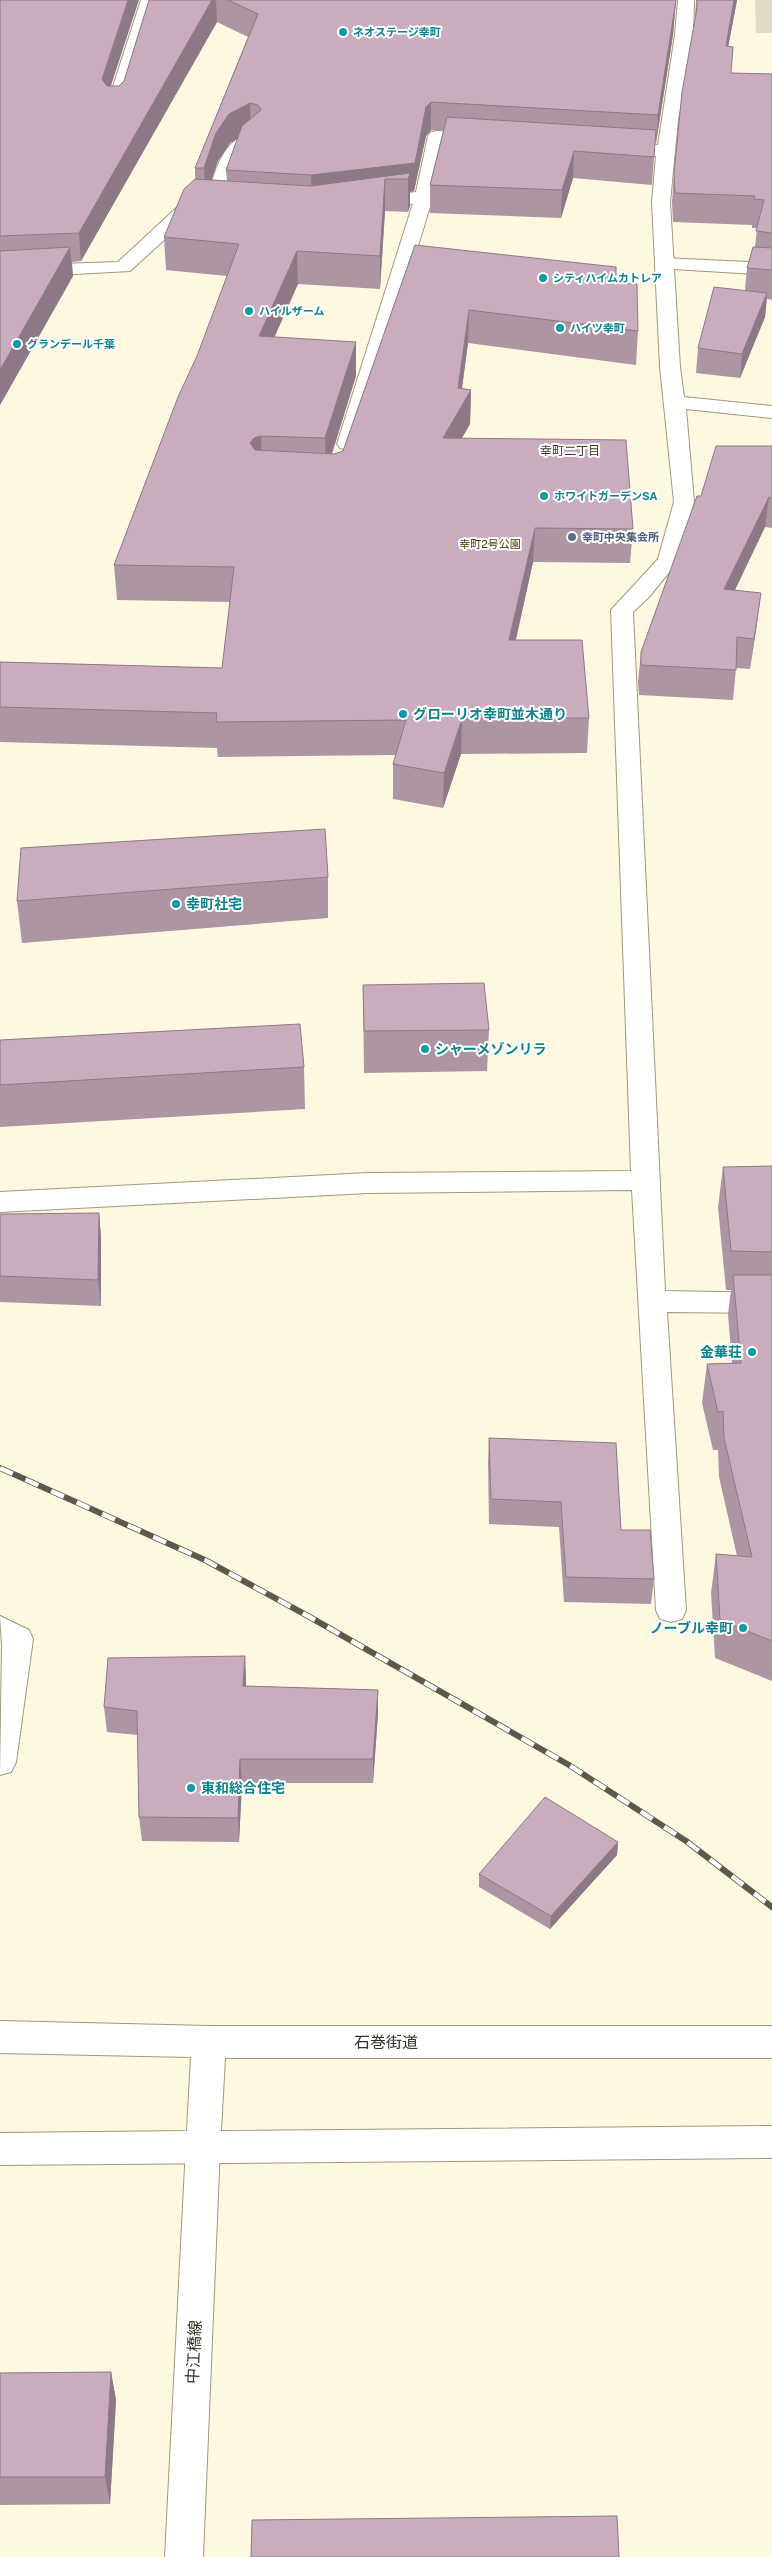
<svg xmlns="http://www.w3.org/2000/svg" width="772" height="2557" viewBox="0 0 772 2557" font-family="'Public Sans','Noto Sans JP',sans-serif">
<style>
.green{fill:#e0dbc8}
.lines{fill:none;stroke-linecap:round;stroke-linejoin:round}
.lane-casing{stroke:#a0987c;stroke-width:2}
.street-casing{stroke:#a0987c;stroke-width:2}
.secondary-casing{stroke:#a0987c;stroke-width:2}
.lane{fill:#fff;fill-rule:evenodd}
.street{fill:#fff;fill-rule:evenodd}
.secondary{fill:#fff;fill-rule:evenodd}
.rail-casing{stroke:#5d594b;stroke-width:6}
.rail{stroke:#fff;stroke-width:4.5;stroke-dasharray:14;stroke-linecap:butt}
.wall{fill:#ad95a4;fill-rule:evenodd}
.shaded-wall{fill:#8d7986}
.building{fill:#c9adbf;stroke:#8d7986}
.culture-dot{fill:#0f9aa8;stroke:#fff;stroke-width:2}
.service-dot{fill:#5c6f8a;stroke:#fff;stroke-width:2}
.labels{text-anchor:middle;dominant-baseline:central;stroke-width:4;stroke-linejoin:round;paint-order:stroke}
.far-culture-label{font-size:11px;font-weight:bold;fill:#0d838f;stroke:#fff;text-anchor:start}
.far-service-label{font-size:11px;font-weight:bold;fill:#4e5e75;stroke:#fff;text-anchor:start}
.far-park-label{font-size:11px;fill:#483a02;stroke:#fff}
.far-neighbourhood-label{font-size:12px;fill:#3e371e;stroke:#fff}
.culture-label{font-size:14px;font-weight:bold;fill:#0d838f;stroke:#fff;text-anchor:start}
.near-street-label{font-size:16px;fill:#373328;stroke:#fff}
</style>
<rect width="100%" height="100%" fill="#fff8e0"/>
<!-- green -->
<path class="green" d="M755 0H772V33H756Z"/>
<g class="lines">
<defs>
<path id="lane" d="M141 0H157L124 108 121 112H109L106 108Z
M251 133 257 134 260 138 241 153 223 205 221 209H207L205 205C214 178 219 141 251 133Z
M424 191 431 193 433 197 357 444 354 448 347 450 340 448 337 444 415 197 417 193Z
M664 258 772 263V275L657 268 655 264 657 260Z"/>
<path id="street" d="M678 0H694L693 35 678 120 670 202 680 367 684 397 772 406V418L686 409 694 502 679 560 649 597 633 612 665 1291 772 1293V1313L667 1312 686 1610 682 1619 671 1622 660 1619 656 1610 632 1190 368 1193 0 1212V1192L368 1173 631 1171 611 610 658 559 674 502 660 367 652 202 656 156 616 152 610 151 607 147 610 143 616 142 658 145 675 35Z
M437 131 478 133 484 134 487 138 484 142H445L431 201 374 209 367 207 365 203 367 199 416 192 428 136 431 132Z
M199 198 206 200 208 204 206 208 197 210 130 271 0 278V266L118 262 185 200Z
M0 1616 29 1630 33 1639 16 1762 11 1772 0 1775 2 1645Z
M203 2131 215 2135 220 2147 203 2557H165L186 2147 191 2135Z"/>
<path id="secondary" d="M0 2021 209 2026H772V2058H225L221 2131 772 2126V2158L0 2165V2133L187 2131 191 2057 0 2053Z"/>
</defs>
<!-- lane casing -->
<use href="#lane" class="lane-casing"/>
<!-- street casing -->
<use href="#street" class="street-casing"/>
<!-- secondary casing -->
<use href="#secondary" class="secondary-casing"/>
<!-- lane -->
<use href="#lane" class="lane"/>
<!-- street -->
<use href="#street" class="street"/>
<!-- secondary -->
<use href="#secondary" class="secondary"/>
<defs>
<path id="rail" d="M0 1468 205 1560 308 1616 569 1765 686 1841 772 1907"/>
</defs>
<!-- rail casing -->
<use href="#rail" class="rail-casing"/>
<!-- rail -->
<use href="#rail" class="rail"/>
</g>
<!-- wall -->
<path class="wall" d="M0 0 111 86H119L124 81 149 0H676L673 35 656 143H655L652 185 573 178 561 218 430 213V185L443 131 431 130 426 136 414 191 410 192V206L408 212 385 211 380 289 298 284 274 337 356 376 332 454H334L343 451 415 245 616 283 638 331 636 365 468 343 462 388 471 390 470 424 462 438 633 529 630 563 533 562 516 640 589 718 587 753 461 754 443 808 393 799V764L396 755 218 757 217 748 0 742V662L222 668 230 602 117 600 114 565 197 356 227 276 166 270 164 237 195 179V168L248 37 217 22 81 261 72 262 73 276 0 405ZM237 139 226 170 227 181 211 180 218 161 230 143Z
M696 0H737L728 47 731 73 772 74V300L767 299 765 317 740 378 696 373 698 348 745 290 747 268 755 247 757 228H752V225L673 222 672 202 674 174 695 17Z
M772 446V528L765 527 735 590 757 623 750 669 736 668 733 700 639 695 638 682 641 652 701 496Z
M328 877V918L22 943 17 901Z
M363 985 489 1030 487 1071 364 1073Z
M0 1040 304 1067 305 1109 0 1127Z
M772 1166V1681L715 1658 711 1593 716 1554 737 1556 719 1477 718 1450H713L702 1403 707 1364 732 1363 728 1314 731 1290H726L718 1207 723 1167Z
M99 1213 101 1238V1306L0 1302V1214Z
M489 1438 621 1530 654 1579 651 1604 564 1602 559 1527 489 1524 488 1463Z
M245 1656 246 1686 378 1690V1714L373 1783H242L239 1842 142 1841 139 1817 138 1735 107 1732 104 1707Z
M618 1842 617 1855 550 1929 479 1887V1874Z
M111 2372 116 2400 110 2504 0 2505V2373Z"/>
<!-- shaded-wall -->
<path class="shaded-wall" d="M128 0H139L104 107 102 79Z
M212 0H216L217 22 81 261 79 233Z
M676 0 673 35 656 143 658 115Z
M734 0H737L723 74 726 46Z
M431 102V130L426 136 414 191 410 192V206L408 212V179H385V211L380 289V256L312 203 311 175 426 107Z
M250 103 251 131 230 143 218 161 206 197 204 168 216 133 229 114Z
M574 151 573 178 561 218 562 190Z
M70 247 73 276 0 405V370Z
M297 251 298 284 260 370 259 336Z
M767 293 765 317 740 378 742 354Z
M469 310 468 343 459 410 471 390 470 424 442 472 443 438 458 388Z
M356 342V376L326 472 325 438Z
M261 436 262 470 250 443 254 438Z
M769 497 765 527 721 619 724 589Z
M535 528 533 562 508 674 509 640Z
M761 593 757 623 750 669 754 639Z
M462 719 461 754 443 808 444 773Z
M99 1213 101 1238V1306L98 1280Z
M245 1656 246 1680 245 1711 243 1686Z
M378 1690V1714L373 1783V1759Z
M240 1759 242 1783 239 1842 238 1818Z
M618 1842 617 1855 550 1929 551 1916Z
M111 2372 116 2400 110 2504 105 2477Z"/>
<!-- building -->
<path class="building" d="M0 0H128L102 79 107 86H119L124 81 149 0H212L79 233 0 236Z
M228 0H676L658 115 431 102 426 107 415 163 311 175 226 170 242 126 261 110 258 105 250 103 229 114 216 133 204 168H195L258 14Z
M697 0H734L726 46 733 47 731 73 772 74V233L756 231 764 200 754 199 755 196 675 193 674 174 682 92 697 8Z
M447 117 656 130 654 157 574 151 562 190 430 185Z
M410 173 408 179H385L380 256 297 251 259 336 356 342 325 438 261 436 254 438 250 443 255 450 334 454 343 451 415 245 616 267V283L637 284 638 331 469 310 458 388 471 390 443 438 626 440 633 529 535 528 509 640H582L589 718 462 719 444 773 393 764 406 720 216 722 217 713 0 707V662L222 668 234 567 114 565 178 397 197 356 239 244 164 237 184 189 195 179 311 186Z
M70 247 0 370V251Z
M753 247 772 248V270L747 268Z
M714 287 767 293 742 354 698 348Z
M716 446H772V498L769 497 724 589 761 593 754 639 737 637 736 670 641 665V652L697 496H701Z
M325 829 328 877 17 901 21 848Z
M484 983 489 1030 364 1031 363 985Z
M300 1024 304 1067 0 1085V1040Z
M772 1166V1252L731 1251 723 1167Z
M99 1213 98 1280 0 1276V1214Z
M733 1275H772V1641L720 1620 716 1554 752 1557 724 1438 723 1411 718 1412 707 1364 741 1363Z
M489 1438 616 1443 621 1530H650L654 1579 566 1577 561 1502 491 1499Z
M245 1656 243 1686 378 1690 373 1759H240L238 1818 139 1817 137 1711 104 1707 108 1658Z
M545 1797 618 1842 551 1916 479 1874Z
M111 2372 105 2477H0V2373Z
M617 2516 619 2557H251L252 2520Z"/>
<!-- markers -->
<g class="culture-dot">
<circle cx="343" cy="32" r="5"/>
<circle cx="543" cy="278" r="5"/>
<circle cx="249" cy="311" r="5"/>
<circle cx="560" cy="328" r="5"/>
<circle cx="17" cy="344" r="5"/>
<circle cx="544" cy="496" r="5"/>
<circle cx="403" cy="714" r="5"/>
<circle cx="176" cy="904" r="5"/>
<circle cx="425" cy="1049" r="5"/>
<circle cx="752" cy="1352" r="5"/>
<circle cx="743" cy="1628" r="5"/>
<circle cx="191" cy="1788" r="5"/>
</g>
<circle class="service-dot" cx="572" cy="537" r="5"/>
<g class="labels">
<!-- far-culture labels -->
<g class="far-culture-label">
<text x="353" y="32">ネオステージ幸町</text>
<text x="553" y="278">シティハイムカトレア</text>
<text x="259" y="311">ハイルザーム</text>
<text x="570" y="328">ハイツ幸町</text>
<text x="27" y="344">グランデール千葉</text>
<text x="554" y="496">ホワイトガーデンSA</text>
</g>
<!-- far-service labels -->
<g class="far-service-label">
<text x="582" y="537">幸町中央集会所</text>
</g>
<!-- far-park labels -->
<g class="far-park-label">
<text x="490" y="544">幸町2号公園</text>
</g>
<!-- far-neighbourhood labels -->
<g class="far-neighbourhood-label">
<text x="570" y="451">幸町二丁目</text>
</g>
<!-- culture labels -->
<g class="culture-label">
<text x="413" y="714">グローリオ幸町並木通り</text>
<text x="186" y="904">幸町社宅</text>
<text x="435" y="1049">シャーメゾンリラ</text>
<text x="742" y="1352" text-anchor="end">金華荘</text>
<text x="733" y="1628" text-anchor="end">ノーブル幸町</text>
<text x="201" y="1788">東和総合住宅</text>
</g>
<!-- near-street labels -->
<g class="near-street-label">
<text x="386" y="2042">石巻街道</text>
<text transform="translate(194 2352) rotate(-87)">中江橋線</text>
</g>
</g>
</svg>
